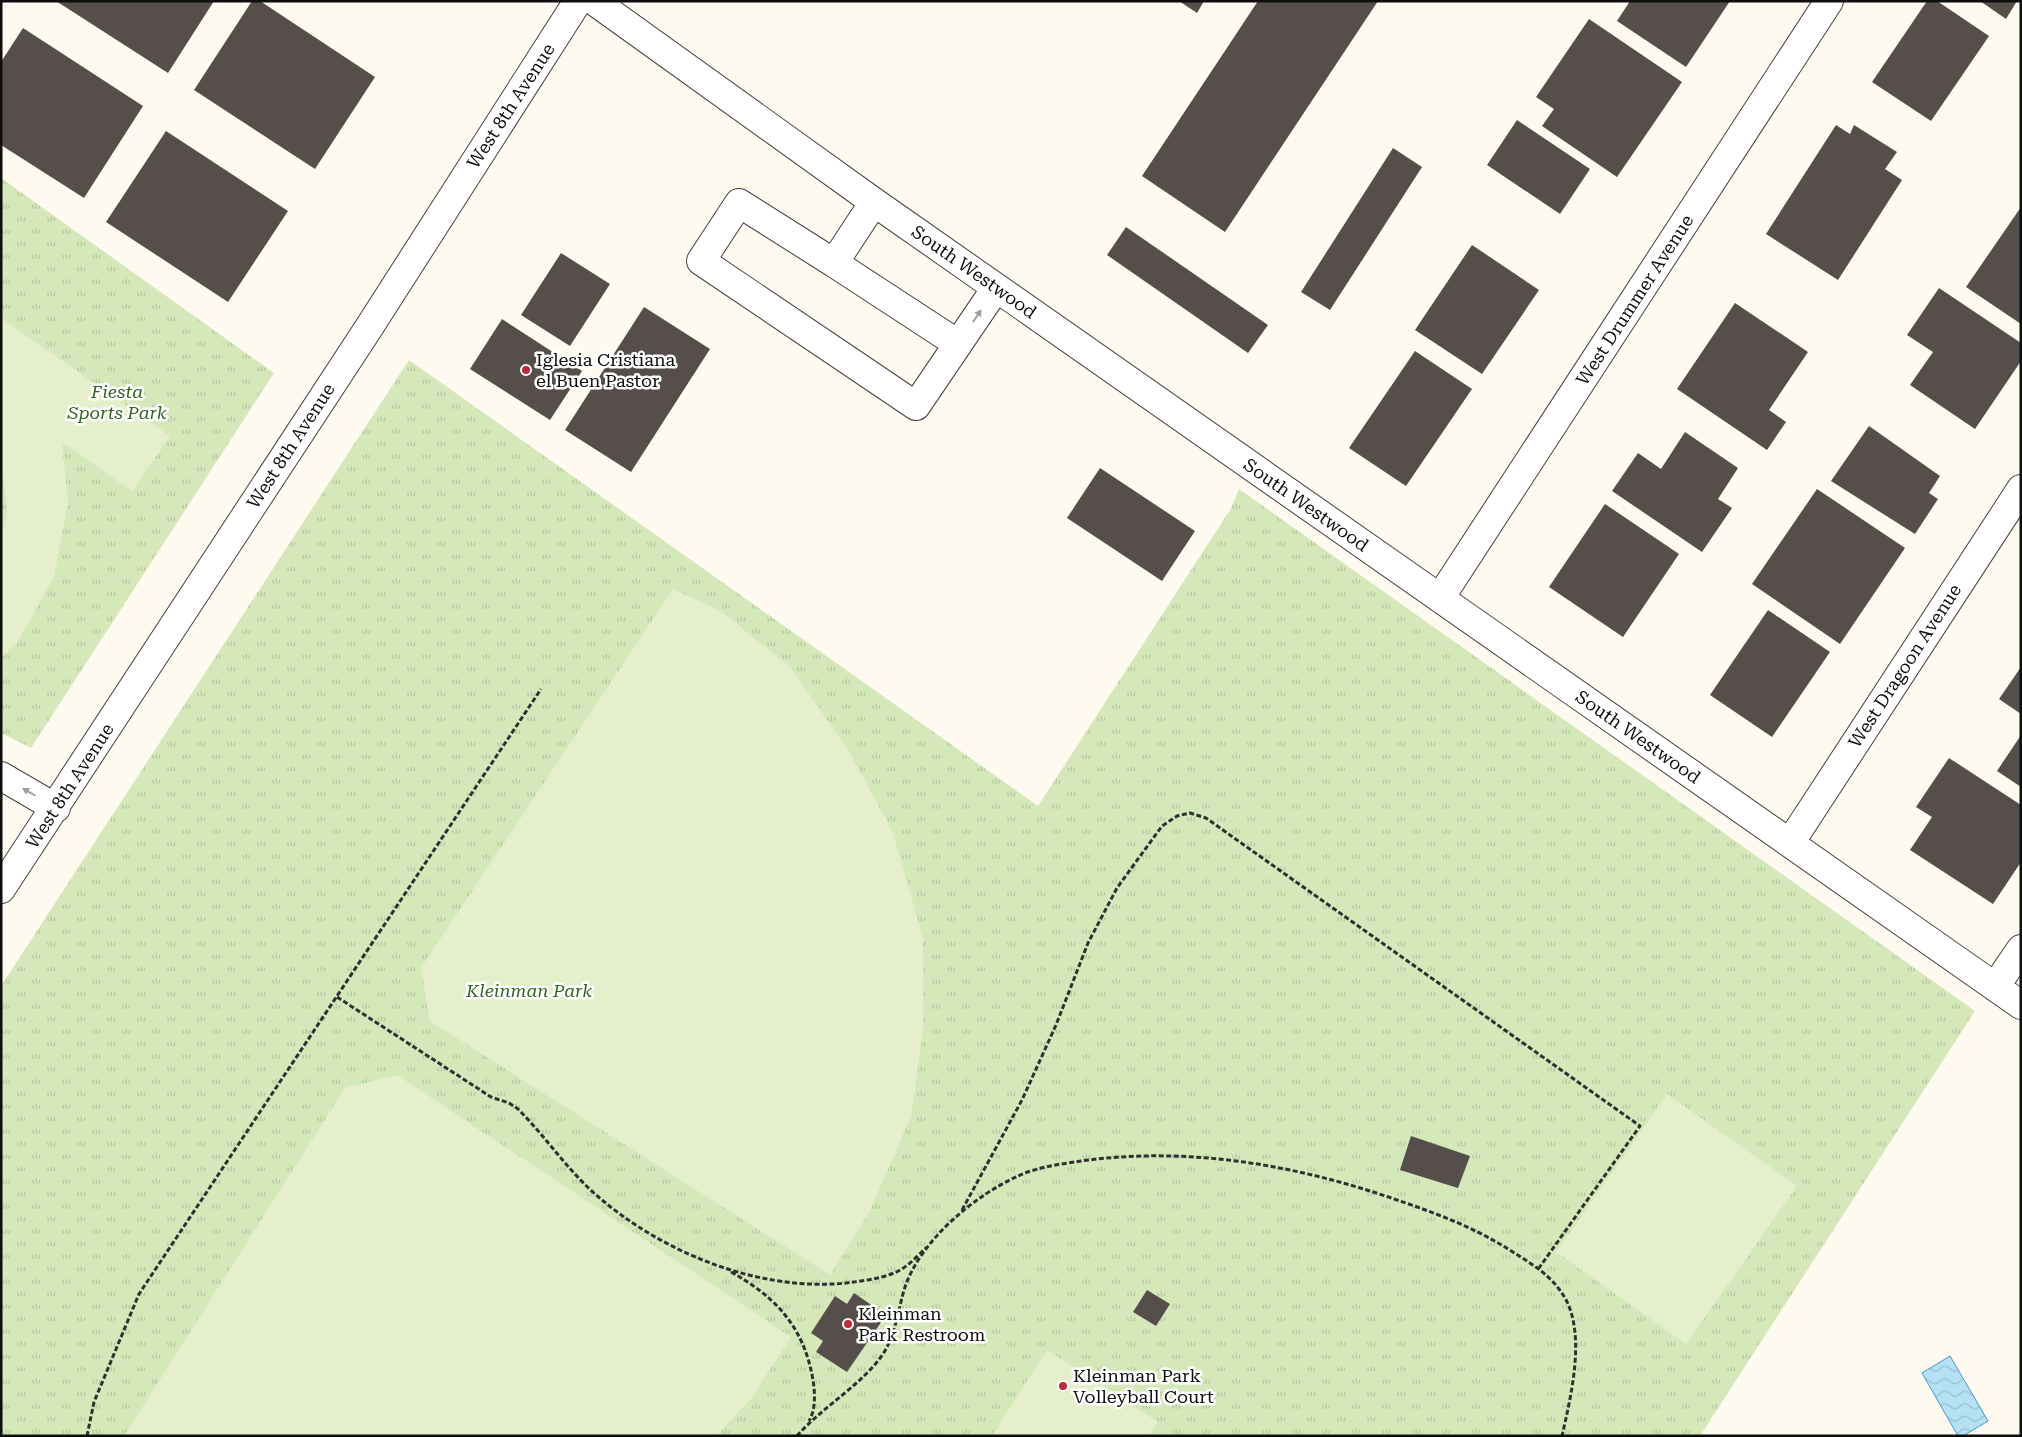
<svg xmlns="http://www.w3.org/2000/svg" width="2022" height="1437" viewBox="0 0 2022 1437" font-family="'Roboto Serif',serif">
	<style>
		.park { fill: url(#park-tufts) }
		.pitch { fill: #e5efcb }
		.water { fill: url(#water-waves); stroke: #409bc8 }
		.building { fill: #564e4b }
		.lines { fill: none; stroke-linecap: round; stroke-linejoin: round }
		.minor-casing { stroke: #414141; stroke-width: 30 }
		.path { stroke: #303030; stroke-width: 3; stroke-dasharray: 5 2.5; stroke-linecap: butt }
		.minor { stroke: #fff; stroke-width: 28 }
		.oneway { fill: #9f9f9f }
		.poi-dot { fill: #b92b3c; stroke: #fff; stroke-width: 2 }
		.labels { text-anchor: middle; stroke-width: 5; stroke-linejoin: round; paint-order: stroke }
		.street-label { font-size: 18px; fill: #0e0e0e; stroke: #fff }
		.poi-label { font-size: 18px; fill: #0e0e0e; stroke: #fff; text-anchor: start }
		.park-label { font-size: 18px; font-style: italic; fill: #336320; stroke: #fff }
	</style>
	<defs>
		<pattern id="park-tufts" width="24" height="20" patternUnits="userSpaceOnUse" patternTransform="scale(1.25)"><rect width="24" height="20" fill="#d5e8ba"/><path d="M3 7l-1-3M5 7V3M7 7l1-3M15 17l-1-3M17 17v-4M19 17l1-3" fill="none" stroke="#b6c69f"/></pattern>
		<pattern id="water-waves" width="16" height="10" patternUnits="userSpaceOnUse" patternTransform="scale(1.25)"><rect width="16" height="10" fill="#b6e1f4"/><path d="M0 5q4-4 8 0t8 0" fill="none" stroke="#9bc0d0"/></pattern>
	</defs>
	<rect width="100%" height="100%" fill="#fefaef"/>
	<path class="park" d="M1,178L274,373L31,748L1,733Z
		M409,360L1038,806L1230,510L1239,489L1975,1011L1700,1436H1V986Z"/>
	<path class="pitch" d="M1,318L170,436L132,491L62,442L68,503L54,577L17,643L1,658V536L7,511L1,461Z
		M673,589L721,611L790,667L847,748L892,830L923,938V1031L911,1116L870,1211L830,1275L430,1021L421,968Z
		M397,1075L791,1337L750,1400L716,1436H124L345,1088Z
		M1667,1094L1797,1186L1686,1344L1556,1252Z
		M1047,1350L1158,1422L1149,1436H992Z"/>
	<path class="water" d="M1950,1356L1988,1421L1963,1436H1958L1922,1373Z"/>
	<path class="building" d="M56,1H214L168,73Z
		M252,1H260L375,77L315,169L194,90Z
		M1179,1H1204L1197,13Z
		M1258,1H1378L1225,232L1142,176Z
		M1630,1H1730L1686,67L1617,21Z
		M1927,1H1937L1989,36L1931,121L1872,82Z
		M1980,1H2017L2006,19Z
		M1589,19L1682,82L1617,177L1542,126L1554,109L1536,97Z
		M23,28L143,106L84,198L1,145V62Z
		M1517,120L1590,169L1560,214L1487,165Z
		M1836,125L1850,134L1854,125L1897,152L1885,169L1902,180L1838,280L1766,234Z
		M166,131L288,211L228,302L106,222Z
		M1393,148L1422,167L1330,310L1301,292Z
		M2021,207V324L1966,287Z
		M1126,227L1268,325L1248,353L1107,255Z
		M1472,245L1539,290L1482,374L1415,330Z
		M561,253L610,284L570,346L521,315Z
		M1939,288L2021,343V361L1975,429L1910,385L1933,352L1907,335Z
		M1735,303L1808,352L1769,410L1786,422L1767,450L1677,389Z
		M644,307L710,349L631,472L565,430Z
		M502,319L582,371L550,420L470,369Z
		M1415,351L1472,389L1406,486L1349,448Z
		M1869,426L1940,476L1929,493L1938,499L1915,534L1831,481Z
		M1685,432L1738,468L1718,499L1732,508L1702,552L1612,491L1638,453L1661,469Z
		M1100,468L1195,531L1162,581L1067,518Z
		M1817,489L1905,548L1840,644L1752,584Z
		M1605,504L1679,554L1623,637L1549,587Z
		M1768,610L1830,652L1772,737L1710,695Z
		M2021,667V714L1999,699Z
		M2021,735V787L1997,771Z
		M1949,758L2021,805V862L1993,904L1910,850L1932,817L1916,807Z
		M1411,1136L1470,1156L1458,1188L1400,1170Z
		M1147,1290L1170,1304L1156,1326L1133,1312Z
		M854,1293L886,1315L847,1372L816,1352L823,1341L811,1333L835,1296L847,1304Z"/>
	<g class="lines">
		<defs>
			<path id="minor" d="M594,1L874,202L2021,1005
				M874,202L834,263L739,203L701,261L916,406L996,288
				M834,263L958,344
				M1440,598L1829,1
				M1,776L56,808
				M1790,843L2021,489
				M1,889L368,329L578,1
				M1995,987L2021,949"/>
		</defs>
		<use href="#minor" class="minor-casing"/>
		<path class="path" d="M337,997L491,1097L509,1103L518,1109C545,1136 566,1168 594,1193C660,1252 758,1292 846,1283C862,1281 879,1279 894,1273C907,1268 917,1256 927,1247
			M962,1210L1022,1100L1056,1025L1088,943L1117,888L1162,826L1177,816L1190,813L1206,818L1640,1126L1539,1268
			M731,1272C776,1297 804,1327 813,1380C815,1393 816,1409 809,1421
			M87,1436L94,1402L139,1294L541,689
			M797,1436C822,1407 862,1385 883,1354C896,1334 898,1309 905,1287C921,1240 974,1196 1018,1176C1037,1167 1061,1164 1081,1161C1189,1146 1298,1165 1400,1201C1438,1214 1475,1228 1508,1249C1530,1263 1551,1274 1565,1298C1586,1335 1571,1396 1562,1436"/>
		<use href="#minor" class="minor"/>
	</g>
	<defs><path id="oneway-solid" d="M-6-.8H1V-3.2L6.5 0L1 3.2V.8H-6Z" transform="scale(1.25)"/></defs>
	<g class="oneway">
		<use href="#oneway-solid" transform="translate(977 316) rotate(-56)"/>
		<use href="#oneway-solid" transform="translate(29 792) rotate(-150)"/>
	</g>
	<g class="poi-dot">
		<circle cx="526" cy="370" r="5"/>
		<circle cx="848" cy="1324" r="5"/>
		<circle cx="1063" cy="1386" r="5"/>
	</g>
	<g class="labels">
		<g class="street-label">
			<text transform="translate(511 106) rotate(-57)" y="6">West 8th Avenue</text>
			<text transform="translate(974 272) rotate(35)" y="6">South Westwood</text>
			<text transform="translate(1635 300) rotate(-57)" y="6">West Drummer Avenue</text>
			<text transform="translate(291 446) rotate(-57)" y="6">West 8th Avenue</text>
			<text transform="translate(1306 505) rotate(35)" y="6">South Westwood</text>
			<text transform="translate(1905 666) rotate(-57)" y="6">West Dragoon Avenue</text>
			<text transform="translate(1638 737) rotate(35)" y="6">South Westwood</text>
			<text transform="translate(70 786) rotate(-57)" y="6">West 8th Avenue</text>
		</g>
		<g class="poi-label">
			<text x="536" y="366">Iglesia Cristiana<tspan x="536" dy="21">el Buen Pastor</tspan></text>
			<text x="858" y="1320">Kleinman<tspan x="858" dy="21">Park Restroom</tspan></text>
			<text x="1073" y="1382">Kleinman Park<tspan x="1073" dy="21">Volleyball Court</tspan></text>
		</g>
		<g class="park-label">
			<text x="117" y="398">Fiesta<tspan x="117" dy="21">Sports Park</tspan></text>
			<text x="529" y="997">Kleinman Park</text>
		</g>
	</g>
	<rect width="2022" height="1437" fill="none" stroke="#0e0e0e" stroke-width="5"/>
</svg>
